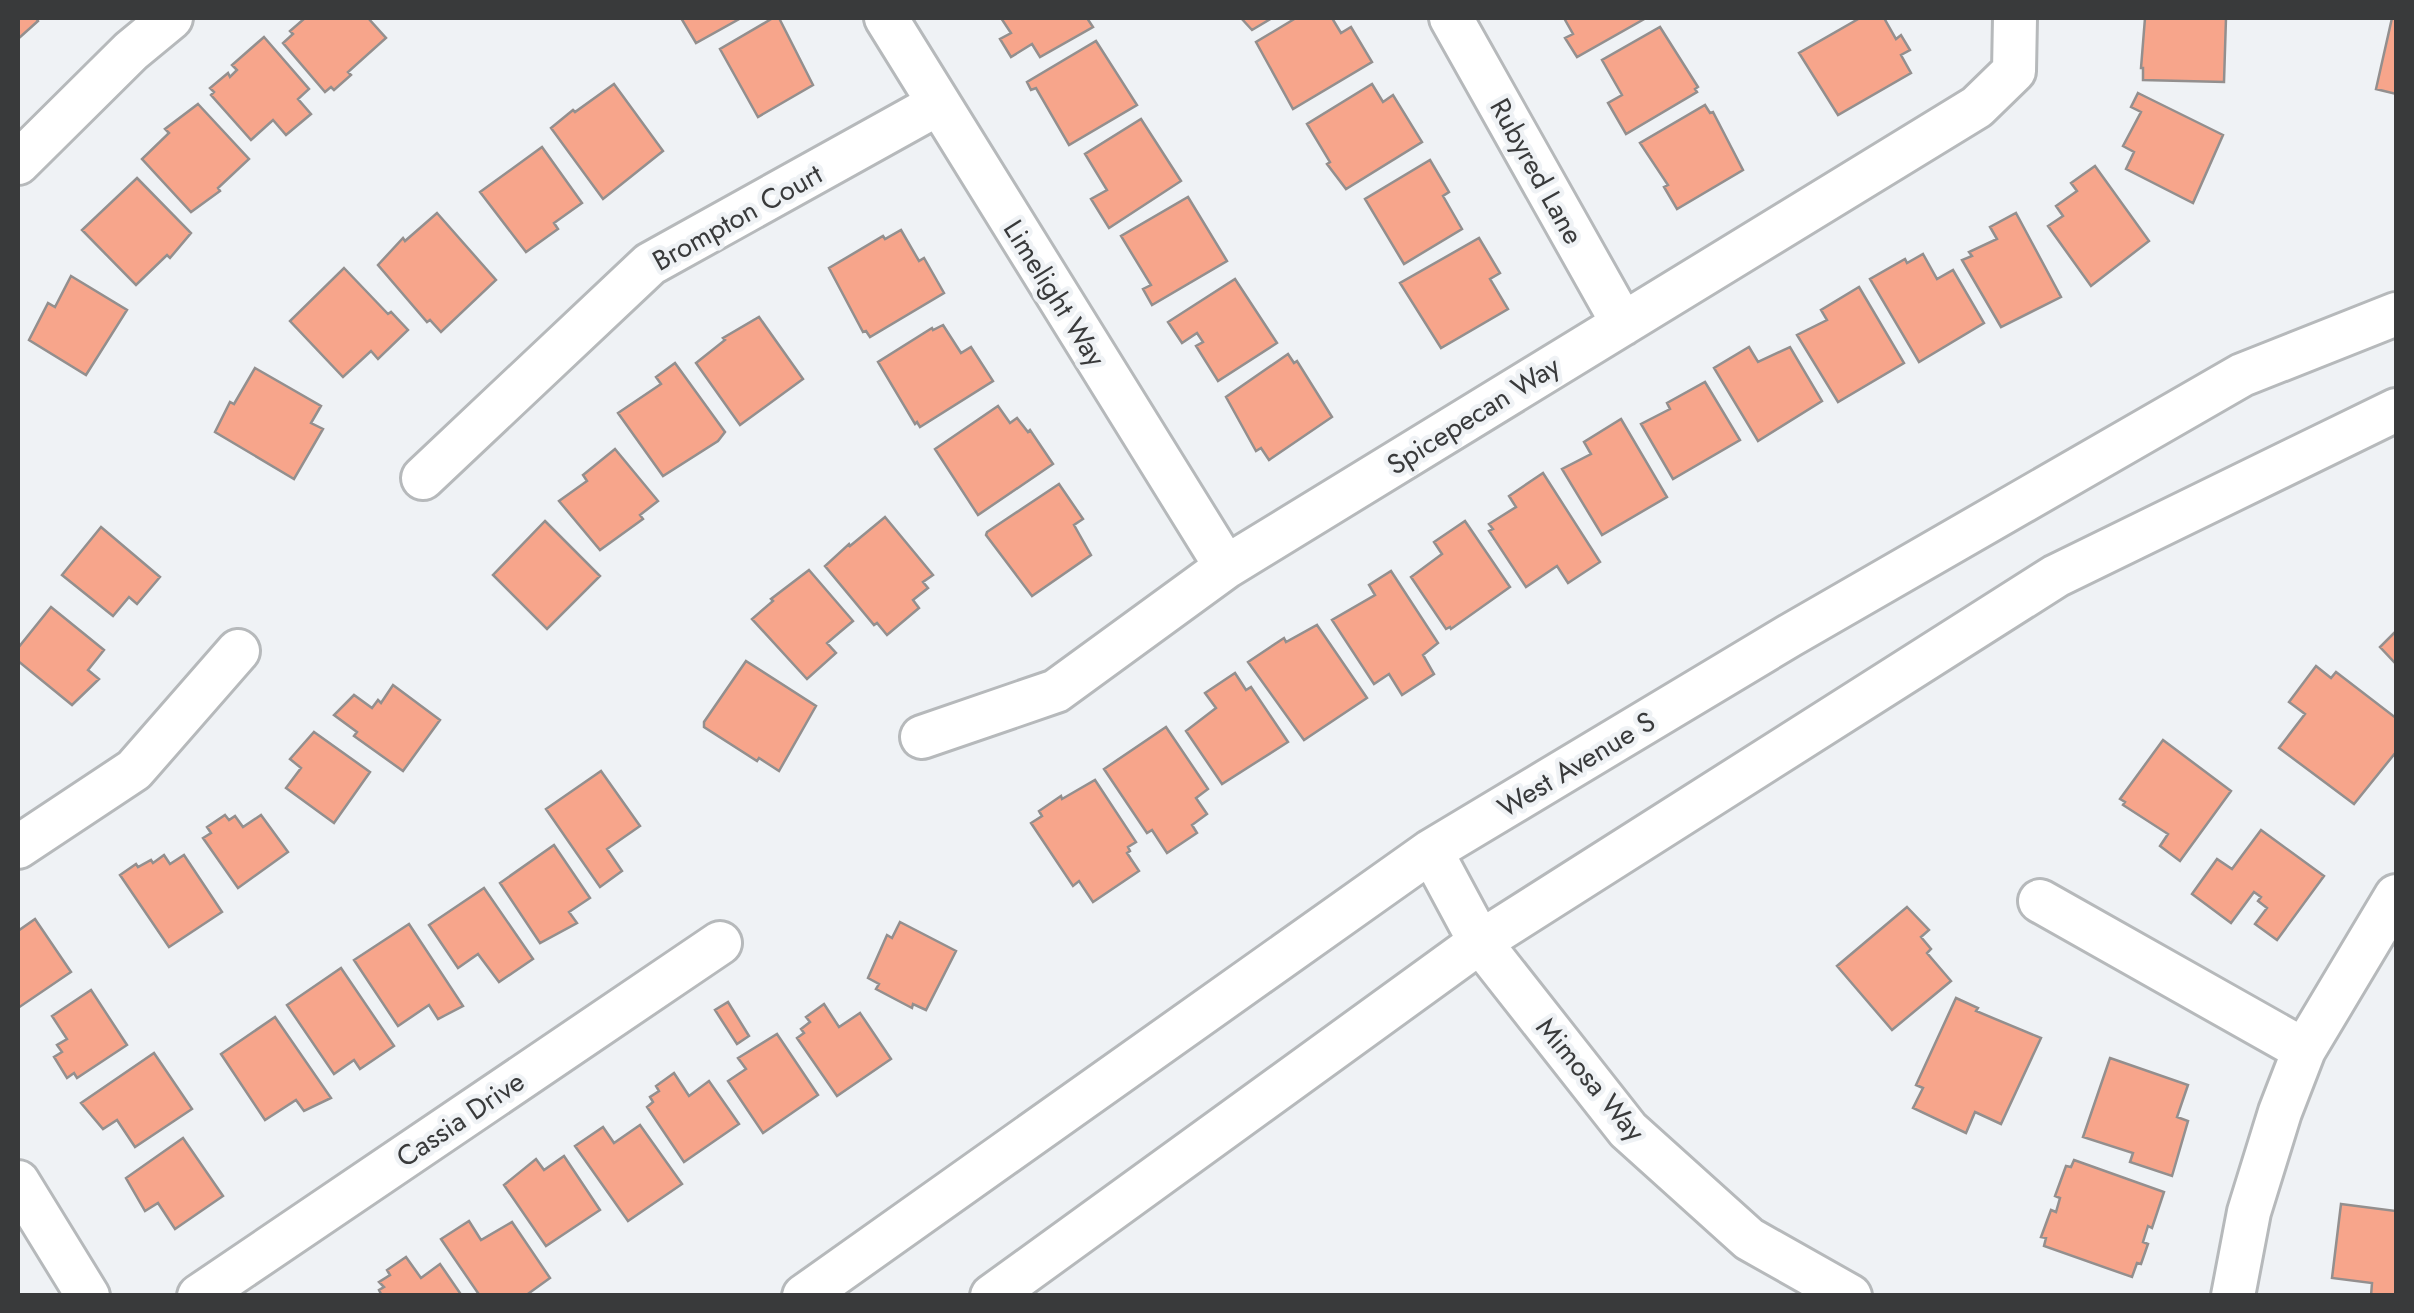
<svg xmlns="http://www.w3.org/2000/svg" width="2414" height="1313" viewBox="0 0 2414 1313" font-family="Jost,sans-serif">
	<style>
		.building { fill: #f7a58b; stroke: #938f8e; stroke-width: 2.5 }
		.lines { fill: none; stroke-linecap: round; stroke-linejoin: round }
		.minor-casing { stroke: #b6b9bb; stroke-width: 48 }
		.minor { stroke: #fff; stroke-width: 42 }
		.labels { text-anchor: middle; stroke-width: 9; stroke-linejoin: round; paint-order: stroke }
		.street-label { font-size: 28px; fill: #393a3b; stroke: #eff2f5 }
	</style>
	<rect width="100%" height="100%" fill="#eff2f5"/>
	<path class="building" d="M18,18H36L38,21L18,39Z
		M305,18H368L386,38L348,72L351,75L334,90L331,87L325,92L283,43L293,34L290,31Z
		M681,18H741L696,43Z
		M773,18H779L813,85L758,117L720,49Z
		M1001,18H1087L1093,27L1040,57L1032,44L1011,57L1000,39L1011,33Z
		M1241,18H1272L1252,30Z
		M1296,18H1332L1341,33L1351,27L1372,62L1293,109L1256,42Z
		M1564,18H1646L1577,57L1565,38L1573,34Z
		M1860,18H1884L1896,39L1901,35L1910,50L1901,55L1911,73L1838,115L1799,53Z
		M2145,18H2226L2224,82L2143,80V68H2141Z
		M2392,18H2396V94L2376,89Z
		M1660,27L1698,87L1695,89L1697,92L1626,134L1608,103L1622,95L1602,60Z
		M264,37L309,89L298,99L311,114L286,135L273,120L251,140L211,95L214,92L210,88L228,73L230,77L237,70L232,65Z
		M1096,41L1137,105L1069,145L1036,88L1031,90L1027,82Z
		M614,84L663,151L603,199L551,128L573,110L575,112Z
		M1372,84L1383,102L1393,95L1422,142L1346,189L1327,164L1330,162L1307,124Z
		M2138,93L2223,135L2193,203L2126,169L2134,152L2123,146L2141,112L2131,107Z
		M198,104L249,159L218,188L220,191L191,212L142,159L169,133L165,129Z
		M1705,105L1710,113L1713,112L1743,170L1677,209L1664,187L1668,185L1640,143Z
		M1141,119L1181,181L1109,228L1091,199L1107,190L1085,154Z
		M542,147L582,203L554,223L558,229L526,252L480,192Z
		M1430,160L1449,192L1443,196L1462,229L1404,264L1365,199Z
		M2095,166L2149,241L2091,286L2048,226L2063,216L2056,206L2077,191L2071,183Z
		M137,178L191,233L170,258L167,255L136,285L82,230Z
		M1188,197L1227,261L1152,305L1143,289L1151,285L1121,236Z
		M437,213L496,280L441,332L430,320L427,322L378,265L403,238L405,241Z
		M2016,213L2061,297L2001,327L1962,260L1972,256L1969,252L1997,239L1990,227Z
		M901,230L919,261L924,258L944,293L870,337L866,331L863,332L829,268L883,236L885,239Z
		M1479,238L1500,273L1490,279L1508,309L1441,348L1400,283Z
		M1923,254L1937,279L1953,270L1984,323L1919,362L1870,279L1905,259L1907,263Z
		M344,268L388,314L391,312L408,330L378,359L371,351L343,377L290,321Z
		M71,276L127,310L86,375L29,340L48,303L55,307Z
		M1235,279L1277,343L1218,381L1196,346L1203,342L1197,333L1182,343L1168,322Z
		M1859,287L1904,363L1838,402L1797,335L1827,320L1821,310Z
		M759,317L803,379L740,425L696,363L725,340L723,338Z
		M943,325L961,353L971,347L993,381L920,427L917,422L915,424L878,362L932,328L933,330Z
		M1749,347L1758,362L1790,347L1822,401L1758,441L1714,368Z
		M1288,354L1294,363L1297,361L1332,417L1269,460L1261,448L1256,451L1226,397Z
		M675,363L725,432L718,441L663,476L618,413L661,384L656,377Z
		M255,368L321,406L311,423L323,429L294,479L215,432L230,402L234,404Z
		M1705,382L1740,440L1673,479L1641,424L1670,409L1667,403Z
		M998,406L1010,423L1017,418L1028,432L1030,430L1053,464L978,515L935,449Z
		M1621,419L1667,497L1602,535L1562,469L1591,454L1584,442Z
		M615,449L658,501L640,515L643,519L600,550L559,501L587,481L583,475Z
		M1543,473L1600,562L1568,583L1557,566L1526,587L1489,531L1493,529L1489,524L1516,507L1509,496Z
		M1059,484L1083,519L1074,525L1091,555L1032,596L986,535L987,532Z
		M885,517L933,575L923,582L928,588L913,600L919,608L887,635L877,623L874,625L825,566L849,544L850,546Z
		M545,521L600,576L547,629L493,575Z
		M1465,521L1510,587L1451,629L1450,627L1446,629L1411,577L1442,554L1434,542Z
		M101,527L160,577L137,604L129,597L113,616L62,575Z
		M809,570L853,621L827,643L836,653L807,679L752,619L773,601L771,599Z
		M1391,571L1438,643L1423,655L1434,674L1402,695L1389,674L1374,684L1332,620L1375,595L1369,585Z
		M51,607L104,650L88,670L99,679L72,705L18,661V648Z
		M1317,625L1367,698L1304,740L1248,662L1284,638L1286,642Z
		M2396,631V664L2380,647Z
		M746,661L816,706L779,771L759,758L757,761L704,727V722Z
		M2316,666L2331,678L2336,672L2396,718V752L2354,804L2279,748L2305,714L2289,702Z
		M1235,673L1246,690L1251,687L1288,742L1222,784L1186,731L1216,708L1205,693Z
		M393,685L440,720L403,771L354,736L357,732L334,715L354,695L372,708L378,700L381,703Z
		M1166,727L1208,789L1196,798L1207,814L1192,825L1197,833L1167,853L1152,830L1147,833L1104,769Z
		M314,732L370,772L334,823L286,788L301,768L290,759Z
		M2163,740L2231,791L2180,861L2160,846L2168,834L2123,805L2125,802L2120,799Z
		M601,771L640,826L607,849L622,871L600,887L546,809Z
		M1095,780L1136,842L1128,847L1130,851L1127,853L1139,871L1093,902L1079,881L1073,886L1031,823L1042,816L1039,811L1061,796L1062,799Z
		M225,815L229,820L235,816L243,827L261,815L288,852L238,888L203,838L211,833L207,827Z
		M2261,830L2324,876L2277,940L2255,924L2267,908L2258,901L2261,897L2254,892L2231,923L2192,894L2217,859L2232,869Z
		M554,845L590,898L569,912L577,923L540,943L500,883Z
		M164,855L170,864L184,855L222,912L169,947L120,875L136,864L138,867L151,860L153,863Z
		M484,888L533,959L499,982L478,954L458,968L429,925Z
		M1907,907L1929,930L1921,937L1931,949L1927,953L1951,981L1892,1030L1837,966Z
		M35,919L71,972L18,1008V931Z
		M900,922L956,951L926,1010L913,1004L912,1008L876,989L879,984L868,978L887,935L892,938Z
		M409,924L463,1006L438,1019L429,1005L398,1026L354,960Z
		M341,968L394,1046L360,1069L354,1060L334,1074L287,1005Z
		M91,990L127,1045L77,1078L74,1073L67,1078L54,1057L62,1052L57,1045L67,1039L52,1016Z
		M1956,998L1978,1008L1976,1011L2041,1038L2001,1124L1975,1112L1966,1133L1913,1108L1923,1088L1916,1085Z
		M728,1002L749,1036L737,1044L715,1010Z
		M824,1004L839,1027L860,1013L891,1059L837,1096L797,1038L804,1033L801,1029L810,1022L806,1017Z
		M275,1017L331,1098L304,1111L296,1100L265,1120L221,1054Z
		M777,1034L818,1095L763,1133L728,1081L746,1069L738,1058Z
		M154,1053L192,1109L135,1147L117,1120L103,1129L81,1103Z
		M2110,1058L2188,1085L2177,1117L2188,1121L2172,1176L2130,1162L2133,1153L2083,1137Z
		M674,1073L689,1096L709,1081L739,1124L684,1162L647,1107L653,1102L650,1097L659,1091L656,1086Z
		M640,1125L682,1184L628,1221L575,1146L603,1127L614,1143Z
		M183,1138L223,1196L175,1229L158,1203L145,1211L126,1178Z
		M564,1156L600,1210L546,1246L504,1185L536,1159L544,1170Z
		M2074,1160L2164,1192L2152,1228L2148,1226L2143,1242L2148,1244L2141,1264L2137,1263L2132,1277L2044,1246L2046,1238L2041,1237L2051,1210L2056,1212L2060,1198L2055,1196L2066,1166L2071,1167Z
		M2341,1204L2396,1211V1296H2371L2372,1283L2332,1278Z
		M469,1221L481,1240L512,1222L550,1278L525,1296H480L441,1239Z
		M406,1257L421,1278L440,1264L462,1296H382L379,1290L384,1287L379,1282L390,1275L387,1270Z"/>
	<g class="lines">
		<defs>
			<path id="minor" d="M886,18L1226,567
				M1451,18L1623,324
				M18,163L131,51L171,18
				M423,478L650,264L938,104
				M922,737L1056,691L1226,567L1977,107L2014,71L2015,18
				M18,847L134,770L238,651
				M1431,851L1480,942L1628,1130L1749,1239L1850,1296
				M2040,901L2304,1050
				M18,1182L88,1296
				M199,1296L720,943
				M804,1296L1431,851L1789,636L2242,375L2396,314
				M992,1296L1480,942L2056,576L2396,410
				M2233,1296L2249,1212L2280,1112L2304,1050L2396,896"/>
		</defs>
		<use href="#minor" class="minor-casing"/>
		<use href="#minor" class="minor"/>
	</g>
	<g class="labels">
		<g class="street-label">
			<text transform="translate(1537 171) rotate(61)" y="10">Rubyred Lane</text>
			<text transform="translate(737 217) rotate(-29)" y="10">Brompton Court</text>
			<text transform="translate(1055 293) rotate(58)" y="10">Limelight Way</text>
			<text transform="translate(1473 415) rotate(-32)" y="10">Spicepecan Way</text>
			<text transform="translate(1576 764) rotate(-31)" y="10">West Avenue S</text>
			<text transform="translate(1591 1079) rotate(50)" y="10">Mimosa Way</text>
			<text transform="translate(460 1119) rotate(-34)" y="10">Cassia Drive</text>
		</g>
	</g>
	<rect width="2414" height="1313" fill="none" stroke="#393a3b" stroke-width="40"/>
</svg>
